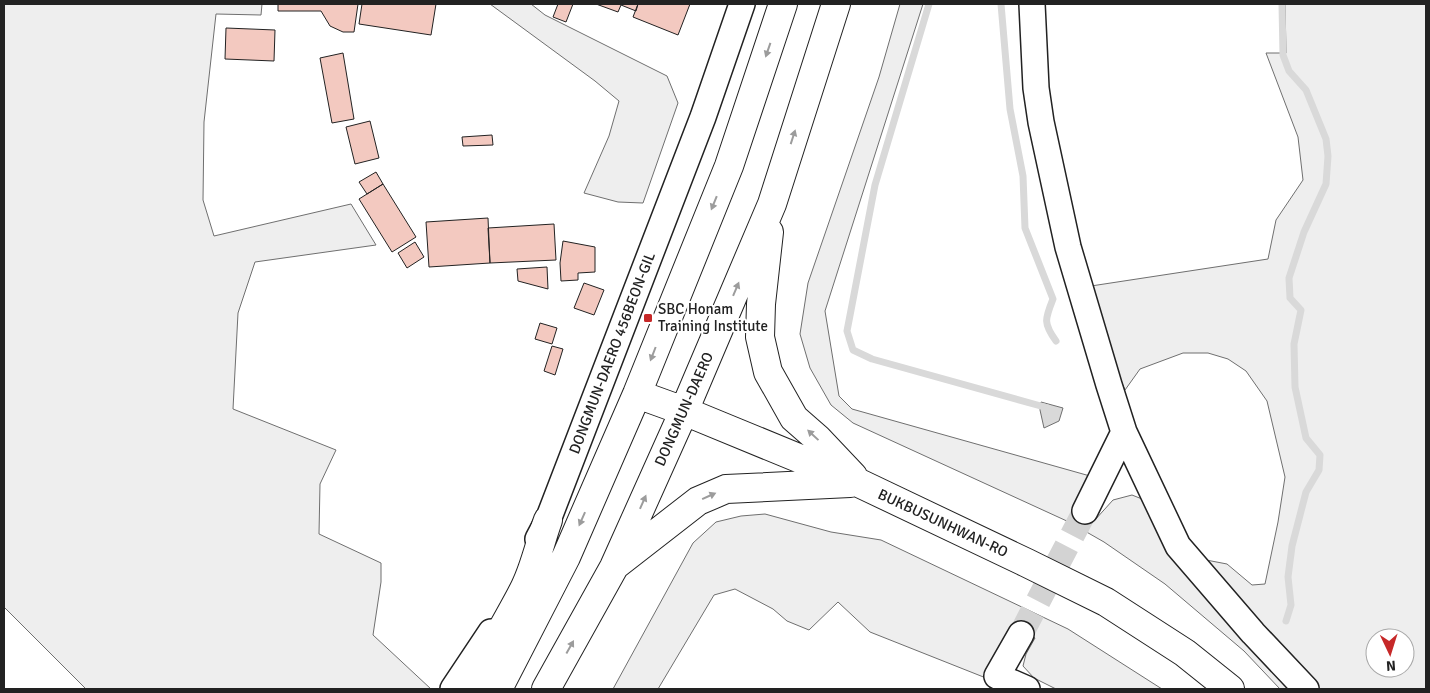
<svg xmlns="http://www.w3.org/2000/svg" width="1430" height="693" viewBox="0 0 1430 693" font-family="Signika,sans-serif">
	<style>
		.green { fill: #eee; stroke: #6f6f6f; fill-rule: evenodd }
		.water { fill: #d9d9d9; stroke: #6f6f6f }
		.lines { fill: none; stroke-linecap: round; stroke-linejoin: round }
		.stream { stroke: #d9d9d9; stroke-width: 7 }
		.building { fill: #f3c9c0; stroke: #222 }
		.minor-tunnel { stroke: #d3d3d3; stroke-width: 25; stroke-dasharray: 25 12; stroke-linecap: butt }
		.minor-casing { stroke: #222; stroke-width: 28 }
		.major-casing { stroke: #222; stroke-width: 30 }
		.minor { stroke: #fff; stroke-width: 25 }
		.major { stroke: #fff; stroke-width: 28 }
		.oneway { fill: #9c9c9c }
		.poi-dot { fill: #c62828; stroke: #fff; stroke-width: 2 }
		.labels { text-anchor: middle; stroke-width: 4; stroke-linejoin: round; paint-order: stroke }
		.poi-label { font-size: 15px; fill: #222; stroke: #fff; text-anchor: start }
		.street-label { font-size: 15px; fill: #222; stroke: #fff }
	</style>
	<rect width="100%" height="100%" fill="#fff"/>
	<path class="green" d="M4,4H262L261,15L216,14L204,122L203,200L214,236L351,204L376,245L255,262L238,313L233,409L336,450L320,484L319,534L381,563V582L373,635L431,689H86L4,607Z
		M490,4H531L545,15L667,76L678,103L643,203L618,202L584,193L609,136L619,101L595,81Z
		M900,4H923L825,311L839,396L852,409L1090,476L1076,508L1094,521L1113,500L1132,495L1147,501L1296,689H1280L1244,651L1165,584L1104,542L1069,522L853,423L831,405L810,368L800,334L808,283L879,77Z
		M1285,4H1426V689H1316L1201,559L1227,564L1252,585L1265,584L1278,522L1285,477L1267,401L1246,371L1228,359L1208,353H1183L1140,369L1125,390L1110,356L1091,286L1268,259L1276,220L1303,180L1298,137L1266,53H1286ZM1375,638H1405V668H1375Z
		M765,514L831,532L881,540L1068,629L1162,689H1056L1034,678L1023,666L1026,654L1035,638L1010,627L986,678L870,632L838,602L809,630L787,621L773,609L735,589L714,595L658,689H613L693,543L716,522L741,516Z"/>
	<path class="water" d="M1041,402L1063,408L1059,421L1044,428L1040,410Z"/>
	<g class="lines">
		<path class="stream" d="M929,4L875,185L847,331L853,350L872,359L1048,408
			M1001,4L1010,109L1023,176L1025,228L1053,299C1045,319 1043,323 1056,341
			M1282,4L1283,55L1289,71L1306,90L1326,139L1328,156L1326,184L1304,232L1289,278L1290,298L1301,310L1294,344L1295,387L1306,438L1320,455L1319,470L1306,492L1292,546L1288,577L1291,605L1286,621"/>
	</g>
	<path class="building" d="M278,4H358L354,32H343L330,26L321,11H278Z
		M362,4H436L431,35L359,24Z
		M558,4H573L566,22L553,17Z
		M596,4H638L636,11L621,5L618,12Z
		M638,4H690L678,35L633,17Z
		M226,28L275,30L274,61L225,59Z
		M343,53L354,119L332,123L320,58Z
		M370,121L379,158L355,164L346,127Z
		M492,135L493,145L463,146L462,137Z
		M376,172L383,184L367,194L359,182Z
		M383,184L416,237L392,252L359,199Z
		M488,218L490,263L429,267L426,222Z
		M554,224L556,260L490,263L488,228Z
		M563,241L595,247V272L578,273V280L561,281L560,263Z
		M415,242L424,257L407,268L398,253Z
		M547,267L548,289L518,281L517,269Z
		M584,283L604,290L594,315L574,308Z
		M540,323L557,328L552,344L535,339Z
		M552,346L563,349L555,375L544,371Z"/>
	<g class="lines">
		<path class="minor-tunnel" d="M1021,634L1085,511"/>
		<defs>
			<path id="minor" d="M1032,4L1036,88L1041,122L1068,247L1109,385L1124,432L1178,546L1253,633L1306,689
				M1085,511L1124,432
				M538,539L548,520L703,117L742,4
				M1021,634L997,676L1027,689
				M453,689L491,632"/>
			<path id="major" d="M769,232L761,304L760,337L768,372L794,418L818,439L853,476
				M637,394L684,411L859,483L1027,563L1106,602L1185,653L1230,689
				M617,564L698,501L726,489L850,483
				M478,689C485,652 509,620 525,587C535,567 540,542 548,520
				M498,689L566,557L637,394L729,166L783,4
				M546,689L614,567L684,411L772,204L836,4"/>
		</defs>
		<use href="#minor" class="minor-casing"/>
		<use href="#major" class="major-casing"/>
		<use href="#minor" class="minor"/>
		<use href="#major" class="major"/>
	</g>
	<defs><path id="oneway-solid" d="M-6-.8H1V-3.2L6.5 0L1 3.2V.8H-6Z" transform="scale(1.25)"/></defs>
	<g class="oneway">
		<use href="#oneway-solid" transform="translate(768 50) rotate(109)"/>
		<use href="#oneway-solid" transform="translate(793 137) rotate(-72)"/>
		<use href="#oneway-solid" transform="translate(714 203) rotate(112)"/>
		<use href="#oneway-solid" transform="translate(736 289) rotate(-67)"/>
		<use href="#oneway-solid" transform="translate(653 354) rotate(111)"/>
		<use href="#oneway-solid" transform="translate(813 435) rotate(-137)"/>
		<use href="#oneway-solid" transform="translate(709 496) rotate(-24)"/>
		<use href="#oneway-solid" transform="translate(643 502) rotate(-66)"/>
		<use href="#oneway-solid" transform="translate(582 519) rotate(114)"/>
		<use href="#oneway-solid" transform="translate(570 647) rotate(-61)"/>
	</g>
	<rect class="poi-dot" x="643" y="313" width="10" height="10" rx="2.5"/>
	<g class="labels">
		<g class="poi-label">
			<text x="658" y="314">SBC Honam<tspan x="658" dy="17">Training Institute</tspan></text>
		</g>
		<g class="street-label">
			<text transform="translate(612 353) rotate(-69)" y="5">DONGMUN-DAERO 456BEON-GIL</text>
			<text transform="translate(684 409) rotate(-66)" y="5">DONGMUN-DAERO</text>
			<text transform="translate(943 523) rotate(25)" y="5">BUKBUSUNHWAN-RO</text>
		</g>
	</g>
	<rect width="1430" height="693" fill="none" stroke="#222222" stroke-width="10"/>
	<g transform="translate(1390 653) rotate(176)"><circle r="24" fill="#ffffff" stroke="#a7a7a7"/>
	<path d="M0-4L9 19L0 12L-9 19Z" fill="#c62828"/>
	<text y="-8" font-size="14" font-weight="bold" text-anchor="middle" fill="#222222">N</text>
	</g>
</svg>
